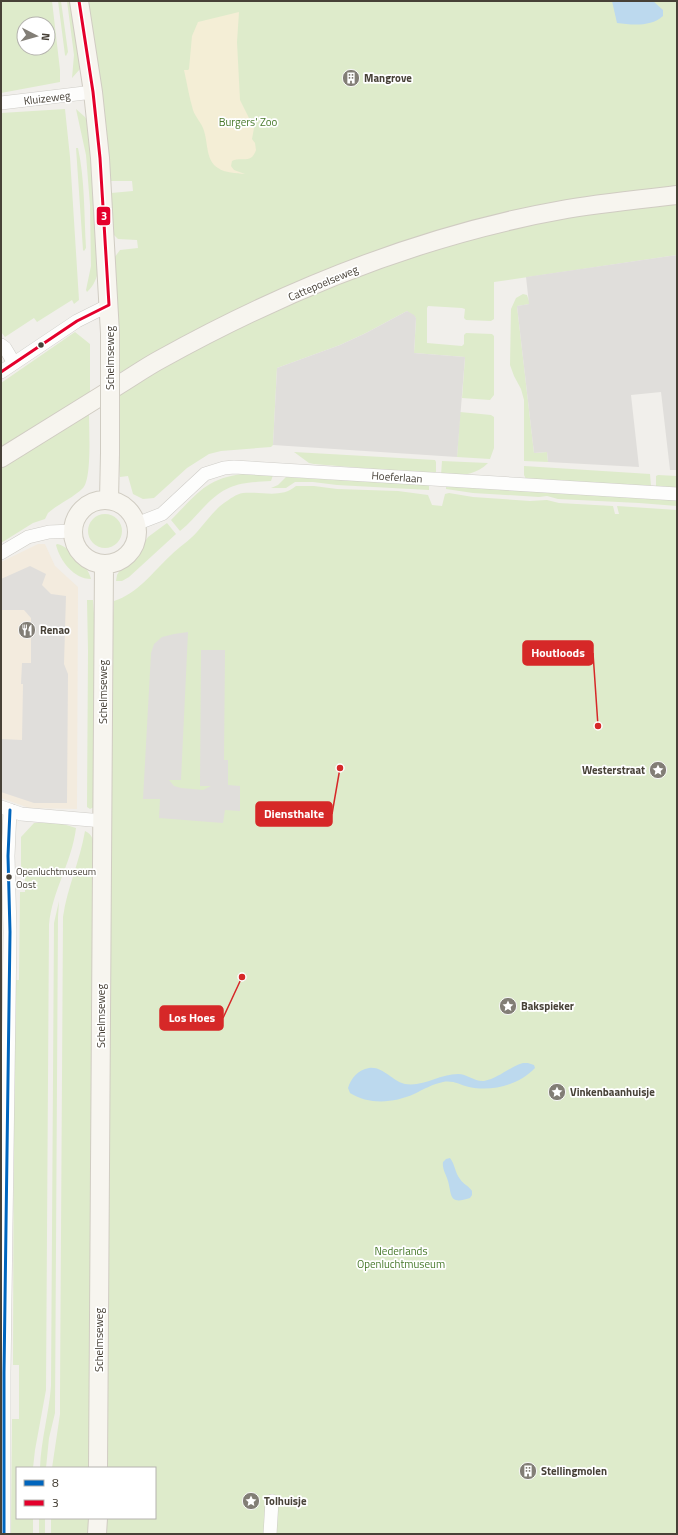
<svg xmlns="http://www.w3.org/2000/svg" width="678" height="1535" viewBox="0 0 678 1535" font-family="'Titillium Web',sans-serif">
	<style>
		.commercial { fill: #f3ebde }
		.green { fill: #deebcb; fill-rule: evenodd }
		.sand { fill: #f4eed6 }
		.parking { fill: #e0dedb }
		.water { fill: #bcd9ee }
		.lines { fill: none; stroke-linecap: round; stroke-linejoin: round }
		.street-casing { stroke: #cfcdc8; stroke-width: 14 }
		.secondary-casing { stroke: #d0ccc2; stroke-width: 20 }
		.street { stroke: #fdfdfc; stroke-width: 13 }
		.secondary { stroke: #f7f5ef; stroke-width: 18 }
		.secondary-bridge-casing { stroke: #d0ccc2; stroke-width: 20; stroke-linecap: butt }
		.secondary-bridge { stroke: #f7f5ef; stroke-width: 18 }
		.bus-1-casing { stroke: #fff; stroke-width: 6 }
		.bus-2-casing { stroke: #fff; stroke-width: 6 }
		.bus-1 { stroke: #0065bd; stroke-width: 3 }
		.bus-2 { stroke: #e4002b; stroke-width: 3 }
		.bus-dot { fill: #474137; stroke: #fff; stroke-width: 1.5 }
		.labels { text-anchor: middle; stroke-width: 3.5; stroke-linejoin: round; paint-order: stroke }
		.bus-label { font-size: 10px; fill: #474137; stroke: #fff; text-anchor: start }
		.poi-label { font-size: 11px; font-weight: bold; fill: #474137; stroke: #fff; text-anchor: start }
		.street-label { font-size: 11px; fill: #474137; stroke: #fff }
		.park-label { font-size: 11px; fill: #46782a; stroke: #fff }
		.leader { fill: none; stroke: #d62828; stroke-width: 1.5 }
		.callout-dot { fill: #d62828; stroke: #fff; stroke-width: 1.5 }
		.callout { fill: #d62828; stroke: #d62828; stroke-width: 1.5 }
		.callout-label { font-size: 12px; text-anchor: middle; font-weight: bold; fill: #fff }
		.line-badge { stroke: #fff; stroke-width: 1.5 }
		.badge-label { font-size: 11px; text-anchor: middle; font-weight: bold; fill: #fff }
	</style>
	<rect width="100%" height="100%" fill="#f1efeb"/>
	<path class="commercial" d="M38,544H45L55,566L78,587L77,809L29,808L1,798V562Z"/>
	<path class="green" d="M1,1H52L60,70V82L1,93ZM24,24H48V48H24Z
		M58,1H61L68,52L66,56L65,55Z
		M67,1H71L81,65L80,69L72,78L74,55Z
		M88,1H677V187L505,215L158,351L119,373L114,258L120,250L138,248L137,240L118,239L113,234L111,193L133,191L132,181H110L102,93Z
		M65,109L70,157L79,300L74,304L72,300L37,322L34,318L5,337L1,332V113Z
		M76,109L85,117L88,122L92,165L99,269C97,277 94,286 87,292L86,290L91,266L90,205L86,155Z
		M76,148H78C85,180 84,215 86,248L84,251L83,250Z
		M677,202V255L494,282V319L491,321L466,320L464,318L465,309L462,308L428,306L427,308V343L462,346L464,344V335L466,333L492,334L494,336V395L490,400L462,398L465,357L414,353L416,318L407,311L366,333L340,345L277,368L273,445L271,447L221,451L209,454L187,468L154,498L143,499L133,494L128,476L120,477L118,448V395L164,366L250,322L362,273L455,243L568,216Z
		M523,294L527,295L530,304L517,306L534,453L547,452L548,462L524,461V400L521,389L514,376L510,365L511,309L516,298Z
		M75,332L90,344V392L1,447V383Z
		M460,412L491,415L494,417V448L490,459L457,457Z
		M89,413C89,428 92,479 83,488C73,498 58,504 48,513L45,519L33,523L1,543V468Z
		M294,452L435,460L436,462V472L434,474L314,464L309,463Z
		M442,461L488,463C474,477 458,475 441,475Z
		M524,466L650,474L651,486L649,487L526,479L524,475Z
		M243,474L273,475L271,481C240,483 227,483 204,507C196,515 189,524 180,531L171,520C196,495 206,478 243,474Z
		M658,475L677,476V489L658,488L656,486V476Z
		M286,477L429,485V490L337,485L313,482H295L286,488H271L278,485Z
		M296,486H314L337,489L398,491L428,495L432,505L442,506L445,494L449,493L473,497L530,501L547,500L559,503L613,506L615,514H619L617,506L677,510V1534H105V1518H155V1468H106L110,667L114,601C137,594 153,572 170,556C179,547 189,541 197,532C206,522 213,511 224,503C230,499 236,494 243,493C261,491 281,499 296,486Z
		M446,486L677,500V506L639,503L558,499L547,496L539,497L473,493L446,489Z
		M88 531a17 17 0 1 1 34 0a17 17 0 1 1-34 0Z
		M167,523L176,534L129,577L122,581H116L117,575L120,570L134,558L148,537Z
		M57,544C69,546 89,567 91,579C74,579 60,561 56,545Z
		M87,600H93L96,641L94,807L90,809L87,807L88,651Z
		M57,822L76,828C72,862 52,891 49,925L46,1390L35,1450L33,1468H17V1518H33V1534H11L12,1419H19V1365H13L14,1040L13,980H19L20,892H25V869H21V837L34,823Z
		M85,831C93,834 94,843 96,851L90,1468H52L60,1414V1394L63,917C67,888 80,861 85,831Z
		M59,901L58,917L55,1413L49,1438L46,1468H40C41,1440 49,1413 51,1386L54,923Z
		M39,1518H45V1534H39Z
		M51,1518H90V1534H51Z"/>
	<path class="sand" d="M239,12L237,42L240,100L254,128L252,139L255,143L256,150C251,165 242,156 232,161L231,166L234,170L245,174C236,173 225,173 218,168C206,161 208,143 204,131C202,123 195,117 193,110C189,97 187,83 184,70H188L189,69L192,36L198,22Z"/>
	<path class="parking" d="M677,255V470H670L661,392L631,395L639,467L548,462L547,452L534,453L517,306L529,304L526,277Z
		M407,311L414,315L416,318L414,353L465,357L457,457L273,445L277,368L340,345L366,333Z
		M30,566L46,574L42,585L51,594L66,596L64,664L68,674L67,803H34L1,792V739L22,740L23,684H21L22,663H31V618L24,610H1V579Z
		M188,632L181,780H169L174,786L181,788L203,790L211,786H200L201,650H225L224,760H228V785L240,786V811L225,810L223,823L159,818L160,799H143L151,653L154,644L162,637L174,634Z"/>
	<path class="water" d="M612,1H653L663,10V16C651,27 632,25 617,23Z
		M523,1063H528L534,1065L535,1068C519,1085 492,1092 469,1087C460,1085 453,1080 443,1082C433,1084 424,1089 414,1094C394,1103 369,1105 350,1093L348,1088C351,1078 358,1070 369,1068C383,1066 392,1081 405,1084C424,1087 439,1074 458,1074C467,1074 475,1082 484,1081C499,1078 509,1067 523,1063Z
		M450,1158C455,1164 455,1173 460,1179C463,1184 469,1186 472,1191V1195L470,1198C449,1205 452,1196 448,1181C446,1174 442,1169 443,1162L446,1159Z"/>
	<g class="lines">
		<defs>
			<path id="street" d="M1,103L93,92
				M1,345L5,348L14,363
				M1,372L77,321L109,305
				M136,524L162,514L205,474L224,468L234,467L677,494
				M1,553L28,537L49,532L73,531
				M1,807L21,814L103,821
				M4,1534V1373L10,932L8,856L10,810
				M270,1534L272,1501"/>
			<path id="secondary" d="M79,1L93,92L100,158L110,333
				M1,458C40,434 78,410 117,386C132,377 146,367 161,359C287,289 425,234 567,209C604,203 641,199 677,195
				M109,500L110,453
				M73 532a32 32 0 1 1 64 0a32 32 0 1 1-64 0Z
				M98,1468L104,564
				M97,1534L98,1518"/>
		</defs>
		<use href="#street" class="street-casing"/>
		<use href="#secondary" class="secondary-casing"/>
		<use href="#street" class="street"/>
		<use href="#secondary" class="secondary"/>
		<defs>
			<path id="secondary-bridge" d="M110,453V333"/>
		</defs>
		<use href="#secondary-bridge" class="secondary-bridge-casing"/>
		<use href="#secondary-bridge" class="secondary-bridge"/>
		<defs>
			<path id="bus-1" d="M4,1534V1373L10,932L8,856L10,810"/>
			<path id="bus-2" d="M1,372L77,321L109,305L100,158L93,92L79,1"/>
		</defs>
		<use href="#bus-1" class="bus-1-casing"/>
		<use href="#bus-2" class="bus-2-casing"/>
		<use href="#bus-1" class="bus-1"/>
		<use href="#bus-2" class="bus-2"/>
	</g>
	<defs>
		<symbol id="building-disc" viewBox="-11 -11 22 22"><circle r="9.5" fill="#827e76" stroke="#fff"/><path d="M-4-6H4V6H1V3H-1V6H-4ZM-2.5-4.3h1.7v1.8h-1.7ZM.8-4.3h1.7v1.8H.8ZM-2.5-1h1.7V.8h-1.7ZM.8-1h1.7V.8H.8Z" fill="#fff"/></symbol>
		<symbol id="restaurant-disc" viewBox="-11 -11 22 22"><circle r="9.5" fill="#827e76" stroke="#fff"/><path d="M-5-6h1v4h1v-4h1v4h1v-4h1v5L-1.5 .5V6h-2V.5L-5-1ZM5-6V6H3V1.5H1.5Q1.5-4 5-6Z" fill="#fff"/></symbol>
		<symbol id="sight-disc" viewBox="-11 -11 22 22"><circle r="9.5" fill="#827e76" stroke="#fff"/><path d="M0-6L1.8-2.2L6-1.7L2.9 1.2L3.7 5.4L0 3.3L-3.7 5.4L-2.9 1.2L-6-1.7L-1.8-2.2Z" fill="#fff"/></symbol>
	</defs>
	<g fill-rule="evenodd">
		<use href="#building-disc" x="341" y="68" width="20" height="20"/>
		<use href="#restaurant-disc" x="17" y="620" width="20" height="20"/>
		<use href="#sight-disc" x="648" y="760" width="20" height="20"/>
		<use href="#sight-disc" x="498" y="996" width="20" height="20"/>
		<use href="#sight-disc" x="547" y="1082" width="20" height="20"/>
		<use href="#building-disc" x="518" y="1461" width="20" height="20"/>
		<use href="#sight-disc" x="241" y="1491" width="20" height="20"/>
	</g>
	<g class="bus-dot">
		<circle cx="41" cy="345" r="3.5"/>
		<circle cx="9" cy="877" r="3.5"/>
	</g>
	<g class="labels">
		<g class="bus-label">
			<text x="16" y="875">Openluchtmuseum<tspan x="16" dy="13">Oost</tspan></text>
		</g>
		<g class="poi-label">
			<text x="364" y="82">Mangrove</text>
			<text x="40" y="634">Renao</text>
			<text x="645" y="774" text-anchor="end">Westerstraat</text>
			<text x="521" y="1010">Bakspieker</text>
			<text x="570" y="1096">Vinkenbaanhuisje</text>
			<text x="541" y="1475">Stellingmolen</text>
			<text x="264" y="1505">Tolhuisje</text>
		</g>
		<g class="street-label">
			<text transform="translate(47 98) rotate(-7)" y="4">Kluizeweg</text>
			<text transform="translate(323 283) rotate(-23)" y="4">Cattepoelseweg</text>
			<text transform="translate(110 358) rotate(-90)" y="4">Schelmseweg</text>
			<text transform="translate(397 477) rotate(4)" y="4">Hoeferlaan</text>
			<text transform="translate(103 692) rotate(-90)" y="4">Schelmseweg</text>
			<text transform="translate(101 1016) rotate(-90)" y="4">Schelmseweg</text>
			<text transform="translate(99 1340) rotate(-90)" y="4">Schelmseweg</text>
		</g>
		<g class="park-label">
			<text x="248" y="126">Burgers' Zoo</text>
			<text x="401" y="1255">Nederlands<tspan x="401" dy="13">Openluchtmuseum</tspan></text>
		</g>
	</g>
	<path class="leader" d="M598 726L593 653M340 768L332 814M242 977L223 1018"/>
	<g class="callout-dot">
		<circle cx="598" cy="726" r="4"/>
		<circle cx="340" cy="768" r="4"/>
		<circle cx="242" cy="977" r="4"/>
	</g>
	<g class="callout">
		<rect x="523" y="641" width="70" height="24" rx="4"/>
		<rect x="256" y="802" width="76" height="24" rx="4"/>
		<rect x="160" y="1006" width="63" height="24" rx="4"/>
	</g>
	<g class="callout-label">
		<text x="558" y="657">Houtloods</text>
		<text x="294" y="818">Diensthalte</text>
		<text x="192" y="1022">Los Hoes</text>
	</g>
	<rect class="line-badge" x="96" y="206" width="15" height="20" rx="4" fill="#e4002b"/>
	<g class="badge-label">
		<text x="104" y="220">3</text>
	</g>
	<rect width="678" height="1535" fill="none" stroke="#474137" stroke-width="4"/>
	<rect x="16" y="1467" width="140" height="52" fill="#ffffff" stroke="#b5b3af"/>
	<rect x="24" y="1480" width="20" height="6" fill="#0065bd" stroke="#b5b3af"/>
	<text x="52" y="1487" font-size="12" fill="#474137">8</text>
	<rect x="24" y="1500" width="20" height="6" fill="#e4002b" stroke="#b5b3af"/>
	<text x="52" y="1507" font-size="12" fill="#474137">3</text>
	<g transform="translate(36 36) rotate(96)"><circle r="19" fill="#ffffff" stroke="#b5b3af"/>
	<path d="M0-3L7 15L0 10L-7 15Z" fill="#827e76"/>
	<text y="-6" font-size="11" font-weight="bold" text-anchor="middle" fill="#474137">N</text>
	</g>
</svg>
